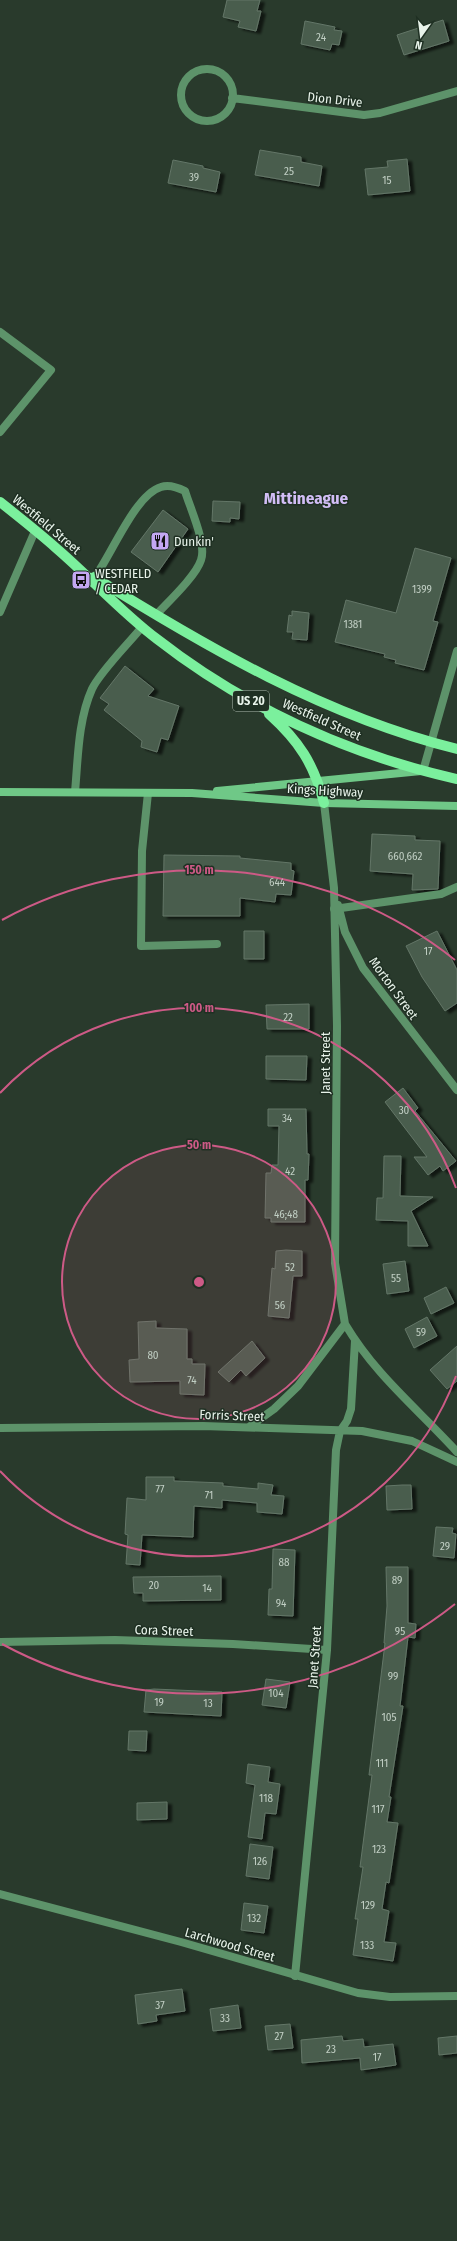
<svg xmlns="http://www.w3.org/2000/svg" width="457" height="2241" viewBox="0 0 457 2241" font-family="'Fira Sans Condensed',sans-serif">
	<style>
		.building { fill: #4a5d4e; stroke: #637667; filter: url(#shadow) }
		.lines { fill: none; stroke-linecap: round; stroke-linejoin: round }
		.lane { stroke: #5d936a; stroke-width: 8 }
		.street { stroke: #5d936a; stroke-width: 8 }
		.secondary { stroke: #6fc887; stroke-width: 8 }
		.primary { stroke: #7bf09d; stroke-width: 10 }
		.ring { fill: none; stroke: #cd5a86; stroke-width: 2 }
		.labels { text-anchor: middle; stroke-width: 3; stroke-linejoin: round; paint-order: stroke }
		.number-label { font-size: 11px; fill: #c0cec3 }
		.shield { fill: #1f3023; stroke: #acb8ae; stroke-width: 1 }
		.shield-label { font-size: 12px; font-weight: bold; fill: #e8f3ea }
		.street-label { font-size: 13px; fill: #e8f3ea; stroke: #1f3023 }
		.poi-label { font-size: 13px; fill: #e8f3ea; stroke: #1f3023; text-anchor: start }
		.district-label { font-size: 17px; font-weight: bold; fill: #d1bdf5; stroke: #1f3023 }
		.centre { fill: #cd5a86; stroke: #1f3023; stroke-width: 2 }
		.ring-label { font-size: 12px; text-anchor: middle; font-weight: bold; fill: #cd5a86; stroke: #1f3023; stroke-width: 3; stroke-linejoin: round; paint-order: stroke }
	</style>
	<defs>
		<filter id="shadow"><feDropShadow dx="4.5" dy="2.5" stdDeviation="1" flood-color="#0009"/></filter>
	</defs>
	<rect width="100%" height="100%" fill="#293a2c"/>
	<path class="building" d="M227,0H260L257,11H261L256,31L238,27L240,21L223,17Z
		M443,20L449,41L404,55L397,35Z
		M305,21L335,27L334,30L342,31L339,45L332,44L330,50L301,44Z
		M260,150L301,157V162L322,166L319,186L255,175Z
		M407,159L410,191L368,195L365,169L388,167L387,161Z
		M173,160L203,166V168L220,172L216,192L168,183Z
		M213,501L240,502L239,519L230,518V522L212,521Z
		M163,510L188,529L158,572L131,552Z
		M415,548L451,558L433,621L438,622L424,670L395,663L396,660L384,657L385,654L335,642L346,600L396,613Z
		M292,611L309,613L307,640L292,639L293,632H287L289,615L292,616Z
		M125,666L154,689L148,696L179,706L168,740L161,738L157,752L141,747L142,741L104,710L109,704L100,698Z
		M372,834L415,836V840L440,841L438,889L412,890L413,874L370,871Z
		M164,855L240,856V858L291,863V870L294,871L291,895L276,894L275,902L240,898V916H163Z
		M244,931H264V959H244Z
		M437,931L457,970V1003L445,1011L422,977L406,946Z
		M309,1004V1029H267L266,1005Z
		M266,1056H307L306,1080L266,1079Z
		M403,1088L418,1108L415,1111L456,1161L443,1171L440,1166L428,1175L414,1157H427L385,1102Z
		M268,1109H306L307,1154H309L308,1180H305V1222H271V1218H265L266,1173H271L272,1165H278L279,1126H268Z
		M384,1156H401L400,1196L433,1197L411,1211L428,1246H408V1221L376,1220L377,1198H383Z
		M286,1250L302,1251V1276H293L289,1318L268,1316L272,1268L275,1269L276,1251Z
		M405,1261L409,1291L387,1294L383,1264Z
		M446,1287L454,1303L431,1314L424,1298Z
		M427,1317L437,1336L414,1348L405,1329Z
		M156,1321V1328L187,1329V1359H192V1364H205L204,1395L180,1394V1381L130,1382L129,1360L139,1359L138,1322Z
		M252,1341L265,1358L246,1376L241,1370L229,1382L218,1372Z
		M457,1346V1381L447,1389L430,1370Z
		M146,1477H174V1481L223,1483V1486L258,1489V1483L273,1485L271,1495L284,1496L282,1514L257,1512V1503L222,1500V1508L194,1506L193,1537L142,1535L140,1565L126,1564L128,1535L125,1534L127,1498L146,1500Z
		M402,1485H411L412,1509L387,1510L386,1486Z
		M436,1527L453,1528L452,1533L456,1534L454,1558L433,1556Z
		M273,1549L295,1550L293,1616L268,1615L269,1589H272Z
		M386,1567H408V1623L416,1624L415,1638L408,1637L400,1706H403L389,1797H391L387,1822L398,1823L389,1883L386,1882L382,1909L389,1911L384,1942L396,1943L393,1961L353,1955L358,1919H355L363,1867H360L372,1775H369L385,1643H384L387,1606Z
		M221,1576V1600L143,1601V1593H134L133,1577Z
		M266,1679L290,1682L286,1708L262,1705Z
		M154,1689L222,1692L221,1716L144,1712L146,1690Z
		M129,1731H147L146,1751L128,1750Z
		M248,1764L270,1767L268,1782L280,1784L276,1814L265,1813L262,1839L248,1837L255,1785L246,1783Z
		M167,1802V1819L137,1820V1803Z
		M250,1844L273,1847L269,1879L246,1876Z
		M244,1903L268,1906L264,1933L241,1930Z
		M182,1989L185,2011L156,2015L157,2021L138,2024L135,1995Z
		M238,2005L241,2028L213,2031L210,2009Z
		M290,2024L293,2048L268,2050L265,2026Z
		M342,2036L343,2041L363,2039L364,2047L393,2044L396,2065L361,2070L360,2058L302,2063L301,2040Z
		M457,2036V2053L439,2055L438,2038Z"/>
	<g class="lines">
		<path class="lane" d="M0,332L51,370L0,432
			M92,581C110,559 134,495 161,487C169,484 177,487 185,491C190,508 207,544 201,560C196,576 168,602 156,615
			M423,771L457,651
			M75,792C78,759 78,720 92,689C100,672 129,643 142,627
			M148,793L142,851L141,946L217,944
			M334,909L441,894L457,887"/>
		<path class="street" d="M181 95a26 26 0 1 1 52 0a26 26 0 1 1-52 0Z
			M232,98L364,115L380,113L457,91
			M0,612L35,531
			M338,905L345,932L363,968L457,1090
			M345,1324C376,1376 417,1408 457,1452
			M249,1427L274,1409L298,1386L345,1324L335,1263L337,1026L334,888L324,803
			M0,1428L203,1426L362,1431L412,1441L457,1462
			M0,1642L115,1640L233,1644L327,1650
			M0,1894L181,1942L358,1993L390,1997L457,1996
			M295,1976L327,1650L336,1450L340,1431L347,1421L351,1409L355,1341"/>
		<path class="secondary" d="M217,791L421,771
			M0,792L192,793L324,803L457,806"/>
		<path class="primary" d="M0,502C19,517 38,532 56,548C91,578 121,612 157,639C244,707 349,755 457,779
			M94,577C208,648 325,716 457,749
			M269,714C299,741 314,764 324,803"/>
	</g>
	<circle cx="199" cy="1282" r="137" fill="#cd5a86" fill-opacity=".12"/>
	<g class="ring">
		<circle cx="199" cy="1282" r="137"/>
		<path d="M456 1376A274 274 0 0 1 0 1471M0 1093A274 274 0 0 1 456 1188"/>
		<path d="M455 1604A412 412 0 0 1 2 1644M2 920A412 412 0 0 1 455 960"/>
	</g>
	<defs>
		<symbol id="restaurant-square" viewBox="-11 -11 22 22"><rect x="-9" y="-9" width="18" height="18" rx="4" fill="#c3a7f2" stroke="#1f3023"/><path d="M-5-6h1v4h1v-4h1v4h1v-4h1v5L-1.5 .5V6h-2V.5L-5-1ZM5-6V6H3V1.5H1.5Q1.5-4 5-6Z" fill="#111"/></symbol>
		<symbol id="bus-square" viewBox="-11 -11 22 22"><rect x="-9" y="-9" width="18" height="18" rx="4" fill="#c3a7f2" stroke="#1f3023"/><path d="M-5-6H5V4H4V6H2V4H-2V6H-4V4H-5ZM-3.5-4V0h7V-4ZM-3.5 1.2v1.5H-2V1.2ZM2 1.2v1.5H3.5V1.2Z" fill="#111"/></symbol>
	</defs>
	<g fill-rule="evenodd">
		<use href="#restaurant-square" x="149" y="530" width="22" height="22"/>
		<use href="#bus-square" x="70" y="569" width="22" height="22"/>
	</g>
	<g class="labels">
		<g class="number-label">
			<text x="321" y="41">24</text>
			<text x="289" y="175">25</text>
			<text x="194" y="181">39</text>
			<text x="387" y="184">15</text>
			<text x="422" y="593">1399</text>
			<text x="353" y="628">1381</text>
			<text x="405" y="860">660,662</text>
			<text x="277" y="886">644</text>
			<text x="428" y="955">17</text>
			<text x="288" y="1021">22</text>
			<text x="404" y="1114">30</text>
			<text x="287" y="1122">34</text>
			<text x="290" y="1175">42</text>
			<text x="286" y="1218">46;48</text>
			<text x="290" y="1271">52</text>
			<text x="396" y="1282">55</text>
			<text x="280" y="1309">56</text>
			<text x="421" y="1336">59</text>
			<text x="153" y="1359">80</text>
			<text x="192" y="1384">74</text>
			<text x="160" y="1493">77</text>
			<text x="209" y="1499">71</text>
			<text x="445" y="1550">29</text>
			<text x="284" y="1566">88</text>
			<text x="397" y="1584">89</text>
			<text x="154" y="1589">20</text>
			<text x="207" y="1592">14</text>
			<text x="281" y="1607">94</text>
			<text x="400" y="1635">95</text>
			<text x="393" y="1680">99</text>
			<text x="276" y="1697">104</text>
			<text x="159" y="1706">19</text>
			<text x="208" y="1707">13</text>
			<text x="389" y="1721">105</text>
			<text x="382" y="1767">111</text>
			<text x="266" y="1802">118</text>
			<text x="378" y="1813">117</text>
			<text x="379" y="1853">123</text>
			<text x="260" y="1865">126</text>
			<text x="368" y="1909">129</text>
			<text x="254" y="1922">132</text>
			<text x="367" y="1949">133</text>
			<text x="160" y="2009">37</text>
			<text x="225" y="2022">33</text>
			<text x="279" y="2040">27</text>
			<text x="331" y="2053">23</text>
			<text x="377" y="2061">17</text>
		</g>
		<rect class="shield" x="233" y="691" width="36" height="20" rx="3"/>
		<g class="shield-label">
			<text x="251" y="705">US 20</text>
		</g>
		<g class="street-label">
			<text transform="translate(335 99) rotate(6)" y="5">Dion Drive</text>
			<text transform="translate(47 524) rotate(40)" y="5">Westfield Street</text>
			<text transform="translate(322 719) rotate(24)" y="5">Westfield Street</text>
			<text transform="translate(325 790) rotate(3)" y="5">Kings Highway</text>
			<text transform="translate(394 988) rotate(54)" y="5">Morton Street</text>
			<text transform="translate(325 1063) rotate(-90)" y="5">Janet Street</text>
			<text transform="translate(232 1415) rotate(2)" y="5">Forris Street</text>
			<text transform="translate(164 1630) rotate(2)" y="5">Cora Street</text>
			<text transform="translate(314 1657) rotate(-86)" y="5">Janet Street</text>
			<text transform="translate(230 1944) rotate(16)" y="5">Larchwood Street</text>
		</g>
		<g class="poi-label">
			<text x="174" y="546">Dunkin'</text>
			<text x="95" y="578">WESTFIELD<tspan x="95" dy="15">/ CEDAR</tspan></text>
		</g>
		<g class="district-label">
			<text x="306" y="504">Mittineague</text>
		</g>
	</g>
	<circle cx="199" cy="1282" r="6" class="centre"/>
	<g class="ring-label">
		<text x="199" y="874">150 m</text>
		<text x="199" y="1012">100 m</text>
		<text x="199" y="1149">50 m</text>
	</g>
	<g transform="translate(421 36) rotate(194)" stroke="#1f3023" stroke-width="3" paint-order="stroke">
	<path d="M0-3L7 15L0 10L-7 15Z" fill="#e8f3ea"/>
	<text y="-6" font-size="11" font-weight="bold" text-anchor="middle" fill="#e8f3ea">N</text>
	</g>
</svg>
